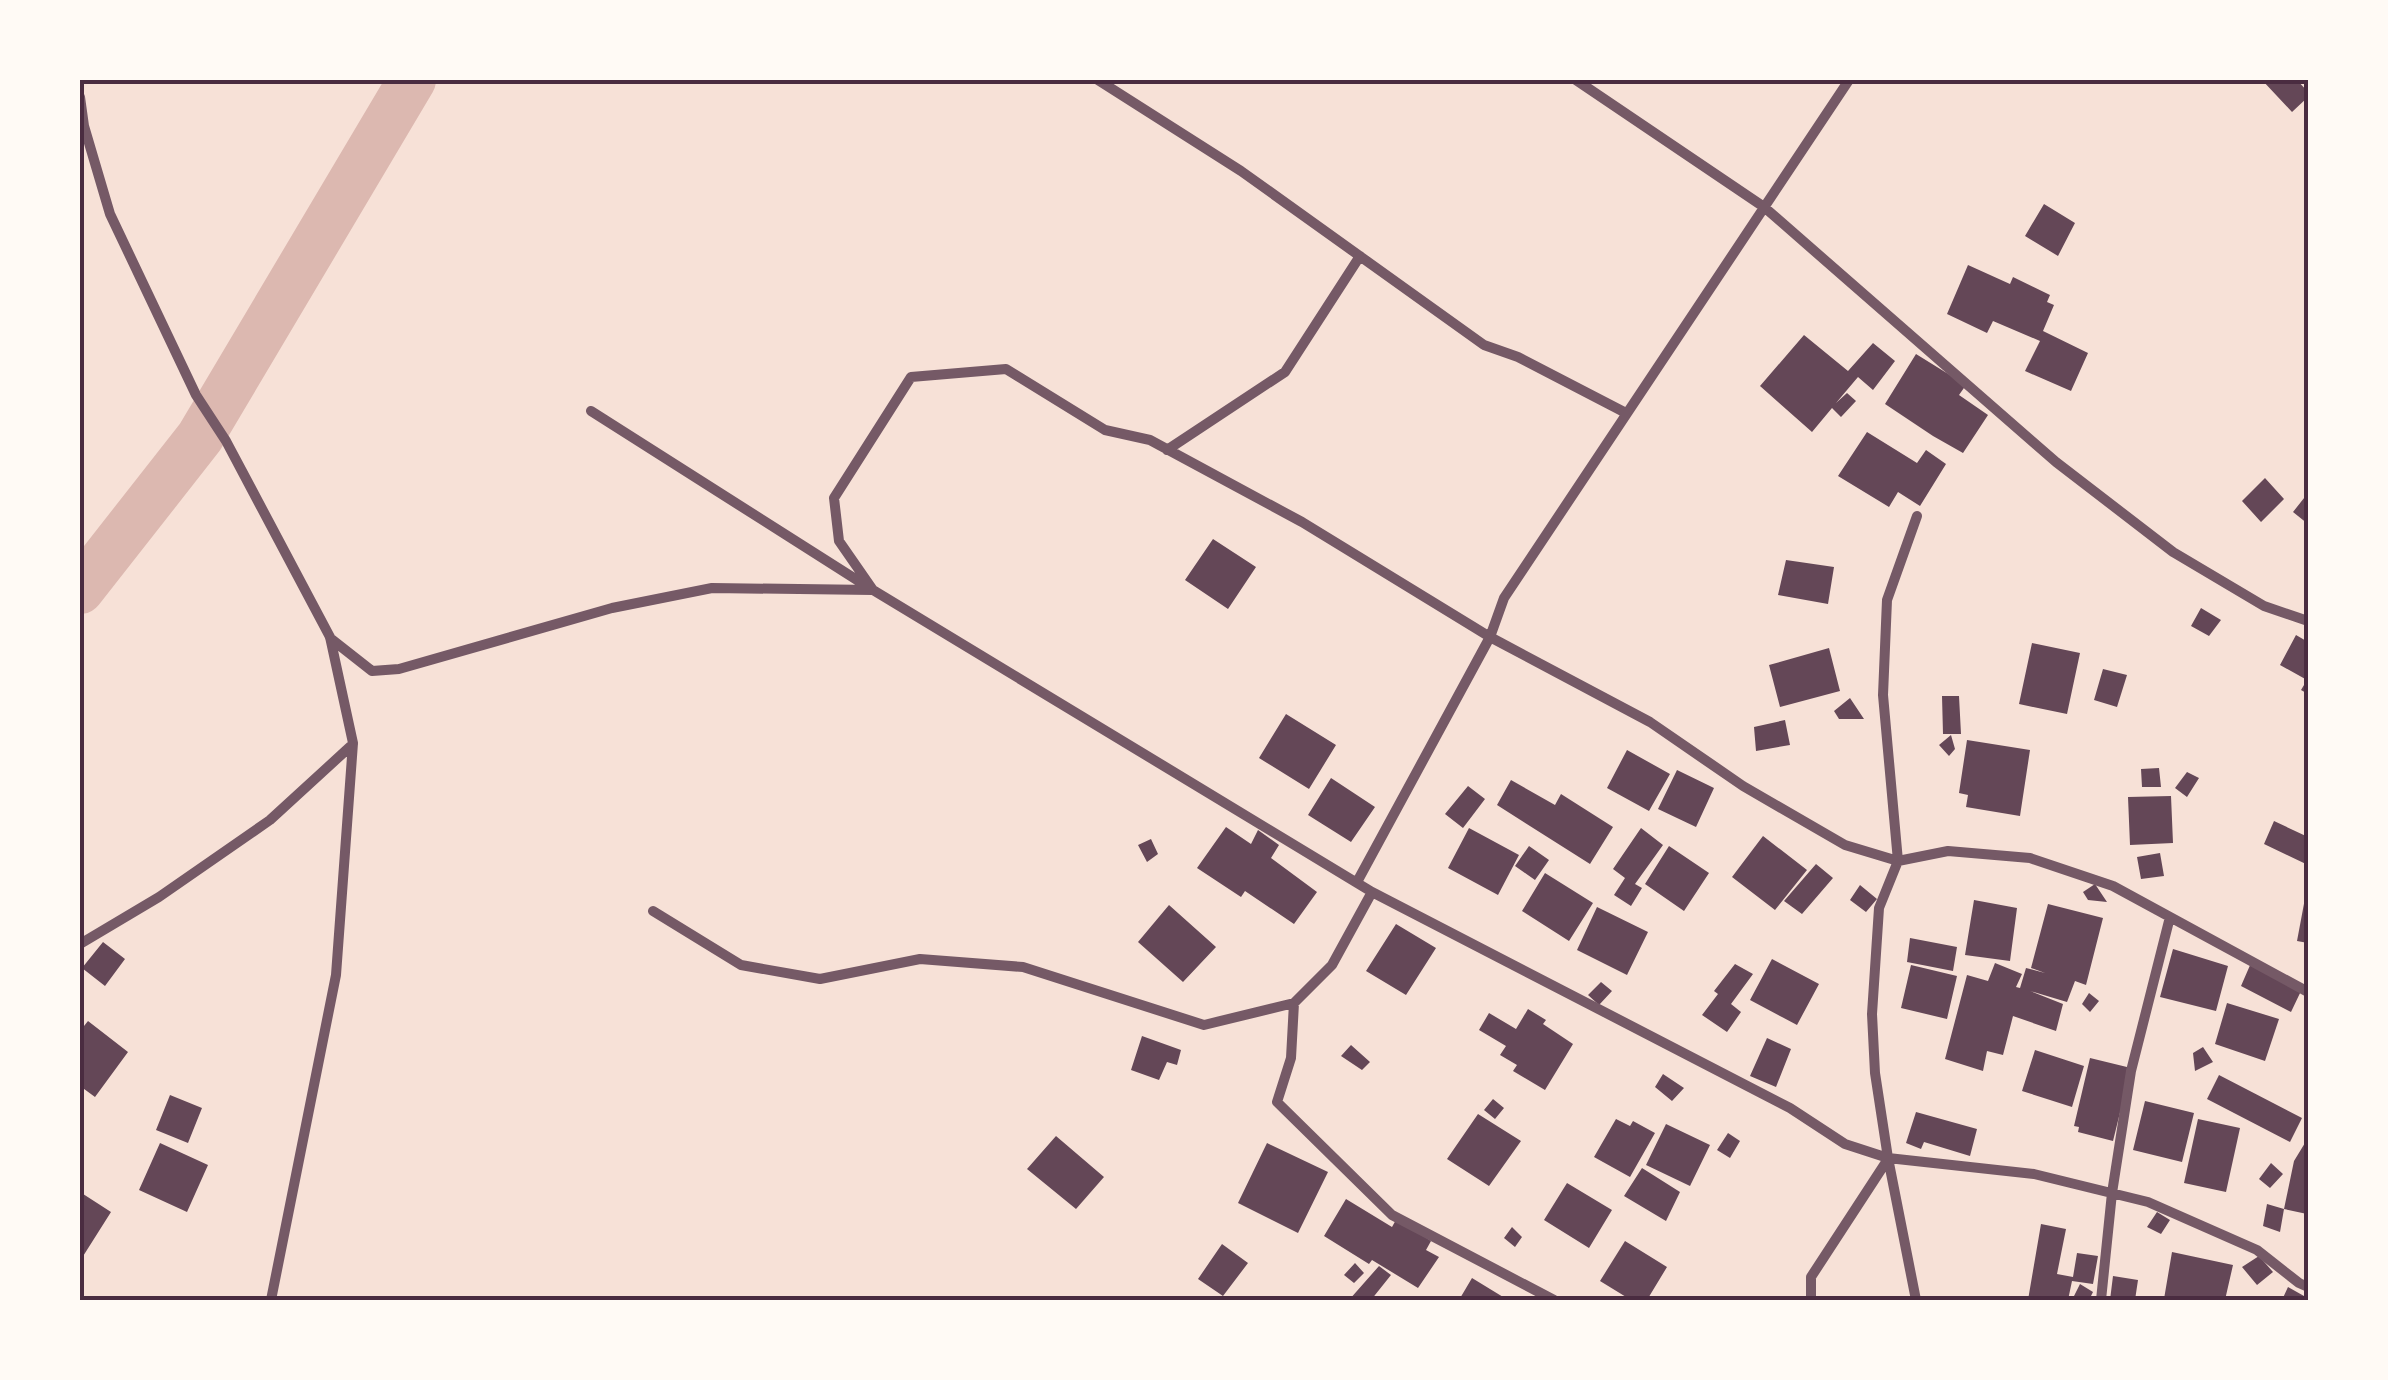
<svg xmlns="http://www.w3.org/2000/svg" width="2388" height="1380" viewBox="0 0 2388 1380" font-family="Roboto,sans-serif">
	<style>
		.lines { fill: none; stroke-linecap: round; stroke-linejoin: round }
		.river { stroke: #dcb8b0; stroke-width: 48 }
		.building { fill: #644757 }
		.minor { stroke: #755966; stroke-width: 10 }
		.neatline { fill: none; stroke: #4a2c40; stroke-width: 4 }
	</style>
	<rect width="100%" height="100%" fill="#f7e1d7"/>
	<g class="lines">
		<path class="river" d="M80,590L200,437L412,80"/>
	</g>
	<path class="building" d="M2262,80H2297L2308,92V97L2292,112Z
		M2044,204L2075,223L2058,256L2025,236Z
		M1968,265L2010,284L2013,277L2050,295L2047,302L2054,305L2043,331L2088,353L2071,391L2025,371L2040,341L1993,321L1987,333L1947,314Z
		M1804,335L1848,371L1873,343L1895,361L1873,390L1858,377L1836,403L1847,393L1856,401L1841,417L1832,408L1812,432L1760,386Z
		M1916,354L1966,385L1959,395L1988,415L1963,453L1933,436L1885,404Z
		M1867,432L1917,463L1926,450L1946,464L1920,506L1898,492L1889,507L1838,476Z
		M2265,478L2284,499L2261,522L2242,501Z
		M2308,493V524L2293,512Z
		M1213,539L1256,567L1228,609L1185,580Z
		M1786,560L1834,567L1828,604L1778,595Z
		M2201,608L2221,620L2209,636L2191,626Z
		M2296,635L2308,642V694L2301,690L2307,680L2280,665Z
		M2032,643L2080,653L2067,714L2019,704Z
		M1829,648L1840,691L1780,707L1769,665Z
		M2103,669L2127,675L2117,707L2094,700Z
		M1942,696H1959L1961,734H1943Z
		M1850,698L1864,719H1839L1834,711Z
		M1286,714L1336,745L1309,789L1259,758Z
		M1785,720L1790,745L1756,751L1754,727Z
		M1951,735L1955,749L1949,756L1939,745Z
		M1967,740L2030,750L2020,816L1966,807L1968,795L1959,793Z
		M1627,750L1670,774L1649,811L1607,788Z
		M2159,768L2161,787H2142L2141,769Z
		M1677,770L1714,788L1696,827L1658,809Z
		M2187,772L2199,778L2187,797L2175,788Z
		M1331,778L1375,807L1351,842L1308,815Z
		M1511,780L1555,805L1561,794L1613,827L1590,864L1497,805Z
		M1468,786L1485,799L1463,828L1445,814Z
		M2171,796L2173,843L2130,845L2128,797Z
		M2274,821L2308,837V865L2264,844Z
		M1226,827L1251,844L1258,830L1279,845L1271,858L1317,892L1294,924L1245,891L1241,897L1197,868Z
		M1469,828L1519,855L1498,895L1448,868Z
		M1641,828L1663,845L1635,884L1642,888L1631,906L1614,895L1625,878L1613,869Z
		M1763,836L1807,870L1775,910L1732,877Z
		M1151,839L1158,854L1147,862L1138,845Z
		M1529,846L1549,860L1535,880L1515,866Z
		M1669,846L1709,873L1684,911L1645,884Z
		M2160,853L2164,876L2141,879L2137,857Z
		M1816,864L1833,878L1802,914L1784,901Z
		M1545,873L1593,903L1569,941L1522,911Z
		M2095,884L2107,902L2088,900L2083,892Z
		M1860,885L1877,899L1866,912L1850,900Z
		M2306,893H2308V943L2297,941Z
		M1974,900L2017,908L2010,961L1965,955Z
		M2048,904L2103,918L2086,985L2075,981L2067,1002L2030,991L2063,1004L2056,1031L2013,1016L2003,1055L1987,1051L1983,1071L1945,1059L1967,975L1988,981L1995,963L2022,974L2016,987L2020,988L2026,968L2045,973L2031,968Z
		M1169,905L1216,947L1183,982L1138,942Z
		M1597,907L1648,932L1627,975L1577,950Z
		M1396,924L1436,948L1406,995L1366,971Z
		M1910,938L1957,947L1953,971L1907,962Z
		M103,942L125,959L105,986L82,968Z
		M2173,949L2228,966L2216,1011L2160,997Z
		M1772,959L1819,984L1797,1025L1750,1000Z
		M2251,963L2301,991L2291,1012L2241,986Z
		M1735,964L1753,974L1731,1004L1741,1012L1727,1032L1702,1015L1718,994L1714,991Z
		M1911,965L1957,976L1947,1019L1901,1008Z
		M1601,982L1612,991L1599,1005L1588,995Z
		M2089,993L2099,1001L2090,1012L2082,1004Z
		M2227,1003L2279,1019L2265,1061L2215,1044Z
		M1528,1009L1546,1020L1543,1024L1573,1044L1545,1090L1513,1071L1517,1065L1500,1055L1506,1046L1479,1030L1489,1013L1516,1029Z
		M88,1021L128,1052L95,1097L80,1086V1031Z
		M1142,1036L1181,1050L1177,1065L1167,1062L1159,1080L1131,1070Z
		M1767,1038L1791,1049L1776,1087L1750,1076Z
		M1351,1045L1370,1062L1362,1070L1341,1056Z
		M2203,1047L2213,1062L2195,1071L2193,1053Z
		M2035,1050L2084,1066L2072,1107L2022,1091Z
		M2090,1058L2131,1068L2113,1141L2078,1132L2079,1127L2074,1126Z
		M1663,1074L1684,1088L1672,1101L1655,1087Z
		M2219,1075L2302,1118L2290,1142L2207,1099Z
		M170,1095L202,1108L188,1143L156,1130Z
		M1493,1099L1504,1108L1495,1119L1484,1110Z
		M2145,1101L2194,1113L2182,1162L2133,1150Z
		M1916,1112L1977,1129L1970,1156L1924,1142L1921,1149L1906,1143Z
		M1478,1114L1521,1141L1489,1186L1447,1159Z
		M1616,1119L1630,1126L1633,1121L1655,1133L1630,1177L1594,1157Z
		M2198,1119L2240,1128L2226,1192L2184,1183Z
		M1666,1124L1710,1145L1690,1186L1646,1165Z
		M1728,1133L1740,1141L1730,1158L1717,1150Z
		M1056,1136L1104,1177L1076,1209L1027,1169Z
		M2308,1138L2307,1214L2284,1209L2280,1232L2263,1226L2267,1204L2284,1209L2294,1161Z
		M160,1143L208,1165L187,1212L139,1190Z
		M1267,1143L1328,1172L1298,1233L1238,1203Z
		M2271,1163L2283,1174L2270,1188L2259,1179Z
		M1642,1168L1680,1192L1666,1221L1624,1196Z
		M1567,1183L1612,1210L1589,1248L1544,1220Z
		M80,1192L111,1212L80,1261Z
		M1346,1199L1392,1227L1397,1218L1431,1241L1426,1250L1439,1257L1418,1288L1372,1260L1369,1264L1324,1236Z
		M2157,1212L2170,1220L2161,1234L2147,1227Z
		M2041,1224L2066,1229L2057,1274L2073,1277L2077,1253L2098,1256L2093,1284L2072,1281L2068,1300H2028Z
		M1512,1227L1522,1237L1515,1247L1504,1238Z
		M1625,1241L1667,1267L1647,1300H1631L1600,1281Z
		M1222,1244L1248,1263L1223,1296L1198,1279Z
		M2172,1252L2233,1265L2225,1300L2164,1299Z
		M2259,1256L2273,1272L2257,1285L2242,1267Z
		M1355,1263L1364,1273L1354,1283L1344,1275Z
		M1379,1266L1391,1275L1371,1300H1349Z
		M2113,1276L2138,1280L2135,1300H2110Z
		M1472,1278L1508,1300H1459Z
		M2080,1284L2093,1292L2089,1300H2080L2074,1296Z
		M2288,1287L2304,1296L2303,1300H2282Z"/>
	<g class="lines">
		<path class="minor" d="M1098,80L1241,171L1484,345L1518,357L1626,413
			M1576,80L1764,207L2056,462L2173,552L2264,606L2308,621
			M80,97L84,126L110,214L196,395L226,441L330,637L353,743L336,975L271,1300
			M591,411L868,587
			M1167,450L1285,372L1360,256
			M330,638L372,671L399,669L612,608L712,588L873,590
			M1357,882L1490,637L1504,598L1849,80
			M653,911L741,965L820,979L920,959L1023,967L1204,1025L1294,1003L1332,965L1372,892
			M80,944L159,897L270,820L353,744
			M2308,992L2113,886L2030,858L1948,851L1898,861L1845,845L1743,786L1650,722L1490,637L1302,522L1150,440L1105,430L1006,369L911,377L834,498L839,541L873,590L1372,892L1790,1108L1845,1144L1888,1158L2034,1174L2148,1202L2257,1250L2299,1283L2308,1287
			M1294,1003L1291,1058L1277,1102L1392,1215L1554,1300
			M1811,1300V1277L1888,1159
			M1916,1300L1888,1158L1875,1073L1872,1014L1879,908L1898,861L1883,695L1887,600L1917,516
			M2101,1300L2112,1193L2131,1071L2170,917"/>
	</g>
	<rect width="2388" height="1380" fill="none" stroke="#fffaf5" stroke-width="165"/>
	<rect x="82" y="82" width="2224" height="1216" class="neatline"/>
</svg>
